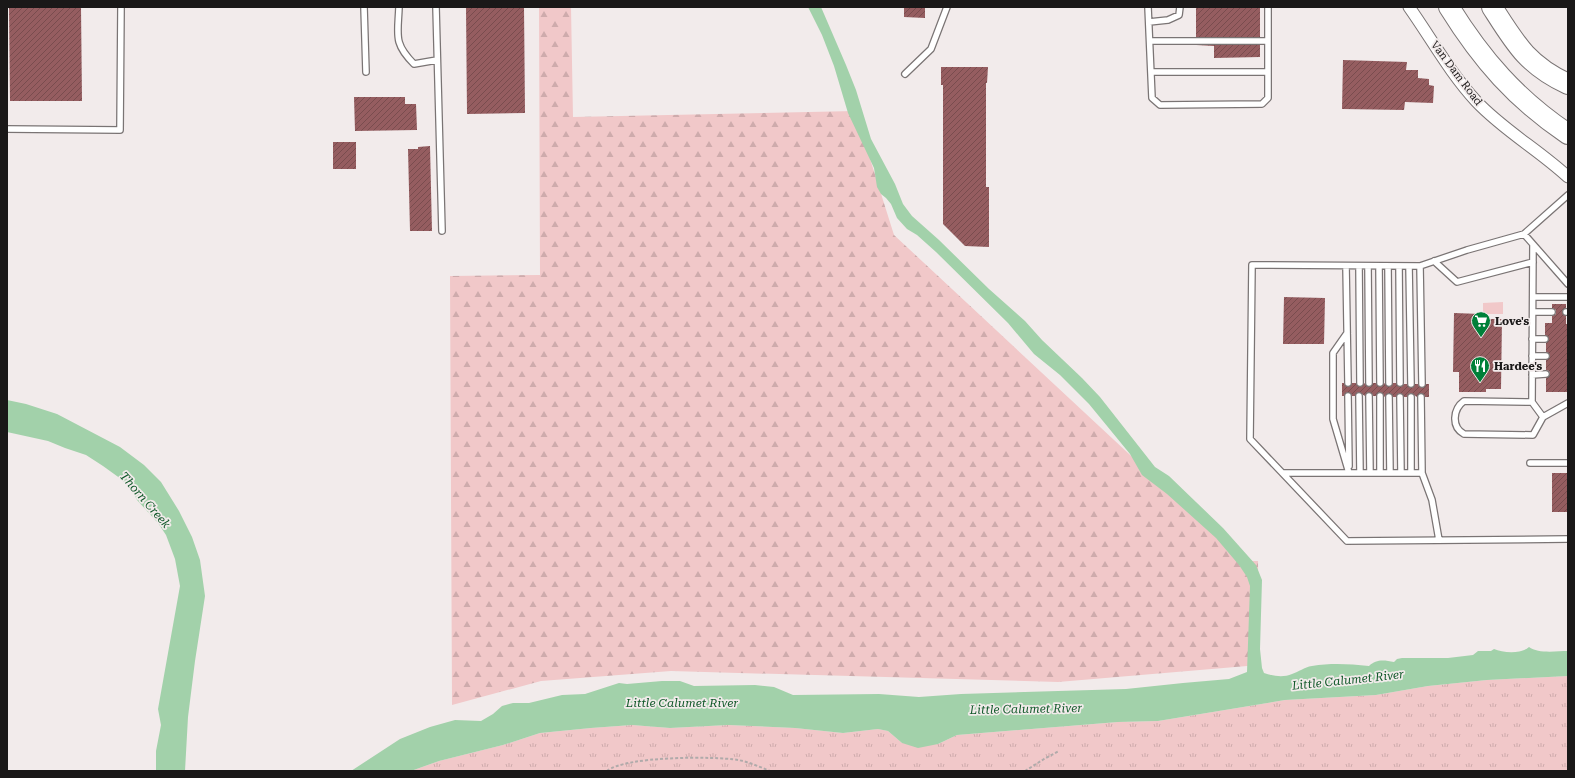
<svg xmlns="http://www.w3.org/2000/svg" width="1575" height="778" viewBox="0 0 1575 778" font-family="'Roboto Serif',serif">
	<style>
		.grass { fill: url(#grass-tufts) }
		.forest { fill: url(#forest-firs) }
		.green { fill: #f1c8c9 }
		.water { fill: #a2d1aa }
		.building { fill: url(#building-hatch) }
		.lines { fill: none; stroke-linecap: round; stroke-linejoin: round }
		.lane-casing { stroke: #7a7474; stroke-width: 8 }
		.street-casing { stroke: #7a7474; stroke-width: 13 }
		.highway-casing { stroke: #7a7474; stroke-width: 22 }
		.path { stroke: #b0aaaa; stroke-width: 2; stroke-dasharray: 3 2; stroke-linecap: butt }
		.lane { stroke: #fff; stroke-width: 5.5 }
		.street { stroke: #fff; stroke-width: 11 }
		.highway { stroke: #fff; stroke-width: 20 }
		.labels { text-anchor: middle; stroke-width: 3.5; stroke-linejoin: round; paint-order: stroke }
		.street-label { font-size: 11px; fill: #1a1818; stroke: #f2ebeb }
		.poi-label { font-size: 11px; font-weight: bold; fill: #1a1818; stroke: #f2ebeb; text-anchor: start }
		.water-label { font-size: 12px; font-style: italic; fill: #11592a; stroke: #f2ebeb }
	</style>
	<defs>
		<pattern id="grass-tufts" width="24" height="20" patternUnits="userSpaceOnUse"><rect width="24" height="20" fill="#f1c8c9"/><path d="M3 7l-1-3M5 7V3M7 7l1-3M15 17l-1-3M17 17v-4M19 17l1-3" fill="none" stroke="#ceabac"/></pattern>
		<pattern id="forest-firs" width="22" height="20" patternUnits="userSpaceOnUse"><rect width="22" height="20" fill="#f1c8c9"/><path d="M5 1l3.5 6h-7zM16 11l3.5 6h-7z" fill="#ceabac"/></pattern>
		<pattern id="building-hatch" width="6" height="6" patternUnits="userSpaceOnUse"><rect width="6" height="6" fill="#955d60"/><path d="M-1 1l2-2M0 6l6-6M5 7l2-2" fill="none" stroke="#794c4e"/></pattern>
	</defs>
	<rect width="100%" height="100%" fill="#f2ebeb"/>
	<path class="grass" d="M1568,676V771H411L439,761L503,745L540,733L591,728L632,725L670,728L728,725L795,728L843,733L878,729L888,731L902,743L938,744L957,735L1118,722L1158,721L1285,700L1376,695L1428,686L1487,680Z"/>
	<path class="forest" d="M539,7H571L573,117L855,111L894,235L1244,561H1258L1259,665L1058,682L671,671L541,681L452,705L450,276L540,275Z"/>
	<path class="green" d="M1503,302V314H1483V303Z"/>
	<path class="water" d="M808,7H821L846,65L856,90L871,139L895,184L903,204L912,216L939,240L989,289L1025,321L1042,340L1082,378L1100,397L1155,467L1169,476L1223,528L1256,565L1262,580L1260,649L1262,668L1264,673C1273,676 1283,678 1292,674C1299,672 1304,667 1312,666C1331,663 1349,664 1369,666C1376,659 1384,660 1394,662L1397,659L1402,658H1448L1473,655L1478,651H1491L1494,649C1503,653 1522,654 1529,647C1538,654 1557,651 1568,651V676L1487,680L1428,686L1376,695L1285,700L1158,721L1118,722L957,735L938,744L918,748L902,743L888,731L878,729L843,733L795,728L728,725L670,728L632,725L591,728L540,733L503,745L439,761L411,771H351L400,739L430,727L455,720L481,721L493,714L502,706L513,703H529L562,695L585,694L619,683L627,684L662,681H680L694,686L755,685L774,687L793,695L879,694L919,697L961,694L1126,689L1183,683L1229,679L1247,672L1250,586L1247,577L1239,565L1216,538L1167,494L1142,475L1130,454L1089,404L1060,375L1034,354L1008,323L936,252L917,235L907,229L897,218L891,204L886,198L881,194L877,187L874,168L848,113L834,66L822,35Z
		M7,400L26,404L57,414L120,447L144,465L161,482L179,511L192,537L200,560L205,596L195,661L188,717L185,771H156V751L161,725L158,709L180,586L175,559L166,535L158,523L137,500L132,490L121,479L103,466L86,455L65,448L48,441L7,432Z"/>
	<path class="building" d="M9,7H81L82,101H10Z
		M466,7H524L525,113L467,114Z
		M904,7H925V18L904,17Z
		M1196,7H1260V37H1196Z
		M1196,45H1260V57L1214,58V46Z
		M1343,60L1407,62L1406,70H1418V78L1429,79V85L1434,86L1433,103L1405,102L1404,110L1342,109Z
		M941,67H988L987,83H986V187H989V247L965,246L943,224V85H941Z
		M354,97H405V104H416L417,130L355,131Z
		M333,142H356V169H333Z
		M430,146L432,231H410L408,149H418V147Z
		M1284,297L1325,298L1324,344H1283Z
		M1552,304H1566V308L1563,310L1562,312L1566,316V324H1568V392H1546V378L1550,374L1549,371L1546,370V360L1549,358L1550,356L1548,353L1546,352V343L1548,341L1549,339L1545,335V323H1552V316L1556,314V310L1552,308Z
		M1454,313L1481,314V319H1502L1501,389H1486V392H1459V372H1453Z
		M1342,383H1344L1345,385L1348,387L1350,386L1352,383H1356L1357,385L1360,387L1362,386L1364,383L1369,387L1371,386L1373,383H1376L1380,387L1382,386L1384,383L1389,387L1391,386L1393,383H1396L1400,387L1402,386L1404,384H1407L1408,386L1411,388L1413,387L1415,384H1418L1419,386L1422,388L1424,387L1426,384H1429V397H1425L1424,395L1421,393L1419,394L1417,397L1411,393L1409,394L1407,397H1404L1400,393L1398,394L1396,397H1393L1389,393L1384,397L1383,394L1380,392L1378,393L1376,396H1373L1372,394L1369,392L1367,393L1365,396L1359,392L1357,393L1355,396H1352L1351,394L1348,392L1346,393L1344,396H1342Z
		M1552,473H1568V512H1552Z"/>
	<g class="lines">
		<defs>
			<path id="lane" d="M364,7L366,72
				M399,7C398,35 393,43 414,64L437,60
				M436,7L442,231
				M1148,7L1152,98L1160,105L1262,104L1268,98V7
				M1149,22L1168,20L1179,15L1180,7
				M1150,41H1268
				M1151,72H1268
				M905,74L931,49L947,7
				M7,129L120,130L121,7
				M1568,195L1524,234L1467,250L1420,266L1252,265L1250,439L1347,541L1568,539
				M1524,234L1568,284
				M1434,261L1457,282L1533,262
				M1346,266L1348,383
				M1359,266L1360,383
				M1368,266L1369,383
				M1379,266L1380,383
				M1388,266L1389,383
				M1399,266L1400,383
				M1409,266L1411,384
				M1420,266L1422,384
				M1533,297H1568
				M1533,312H1552
				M1566,312H1568
				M1347,333L1333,353V419L1349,473
				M1532,339H1545
				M1532,356H1546
				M1532,375L1546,374
				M1348,396L1349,466
				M1359,396L1360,473
				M1369,396L1370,473
				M1380,396V473
				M1389,397L1390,473
				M1400,397L1401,473
				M1411,397V473
				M1421,397L1422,473L1432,500L1439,540
				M1532,402L1533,245
				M1543,417L1532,402L1464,401C1453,409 1451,427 1464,434L1533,435L1543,417L1568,403
				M1530,463H1568
				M1283,473H1422"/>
			<path id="street" d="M1409,7C1431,38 1450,73 1476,101C1503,130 1539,150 1568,177"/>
			<path id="highway" d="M1449,7C1482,60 1516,99 1568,134
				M1492,7C1515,43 1527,65 1568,84"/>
		</defs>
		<use href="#lane" class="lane-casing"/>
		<use href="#street" class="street-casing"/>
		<use href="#highway" class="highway-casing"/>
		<path class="path" d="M607,771C625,756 714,756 738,760C749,762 760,767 770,771
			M1025,771L1044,759L1059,751"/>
		<use href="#lane" class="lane"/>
		<use href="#street" class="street"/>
		<use href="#highway" class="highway"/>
	</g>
	<defs>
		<symbol id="supermarket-pin" viewBox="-11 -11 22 30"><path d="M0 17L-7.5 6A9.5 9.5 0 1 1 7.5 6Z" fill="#008039" stroke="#f2ebeb"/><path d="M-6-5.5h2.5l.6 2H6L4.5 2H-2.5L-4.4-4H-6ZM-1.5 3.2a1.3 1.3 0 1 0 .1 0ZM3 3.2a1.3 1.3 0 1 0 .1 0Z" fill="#fff"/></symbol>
		<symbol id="restaurant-pin" viewBox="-11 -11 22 30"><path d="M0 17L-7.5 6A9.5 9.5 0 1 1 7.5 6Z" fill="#008039" stroke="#f2ebeb"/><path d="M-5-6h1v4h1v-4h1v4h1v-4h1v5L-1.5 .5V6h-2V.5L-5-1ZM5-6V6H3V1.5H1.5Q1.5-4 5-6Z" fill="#fff"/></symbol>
	</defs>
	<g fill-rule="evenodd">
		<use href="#supermarket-pin" x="1470" y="310" width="22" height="30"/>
		<use href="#restaurant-pin" x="1469" y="355" width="22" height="30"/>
	</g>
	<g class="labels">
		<g class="street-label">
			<text transform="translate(1457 73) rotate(53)" y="4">Van Dam Road</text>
		</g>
		<g class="poi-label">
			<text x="1495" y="325">Love's</text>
			<text x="1494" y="370">Hardee's</text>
		</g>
		<g class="water-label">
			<text transform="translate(145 500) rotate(49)" y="4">Thorn Creek</text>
			<text transform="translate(1348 680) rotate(-6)" y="4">Little Calumet River</text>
			<text x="682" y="707">Little Calumet River</text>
			<text transform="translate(1026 709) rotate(-1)" y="4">Little Calumet River</text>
		</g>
	</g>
	<rect width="1575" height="778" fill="none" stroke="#1a1818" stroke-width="16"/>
</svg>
